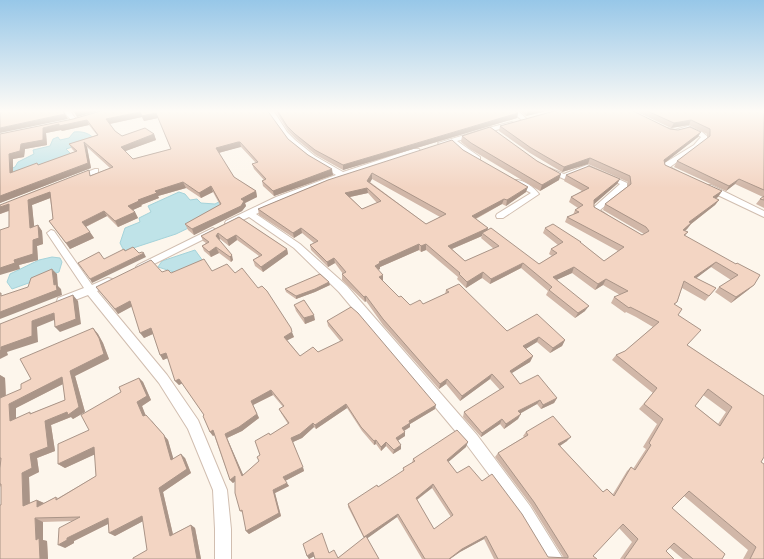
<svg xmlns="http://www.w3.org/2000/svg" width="764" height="559" viewBox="0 0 764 559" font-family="Poppins,sans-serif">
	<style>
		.water { fill: #bfe3e8; stroke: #a5d3da }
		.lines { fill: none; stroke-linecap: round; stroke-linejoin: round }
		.street-casing { stroke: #d1beb0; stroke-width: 2 }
		.street { fill: #fff; fill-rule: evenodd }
		.wall { fill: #d1b7a8; fill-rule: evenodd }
		.shaded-wall { fill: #aa9588 }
		.building { fill: #f3d5c3; stroke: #aa9588; fill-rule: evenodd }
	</style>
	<rect width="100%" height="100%" fill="#fdf6ec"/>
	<path class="water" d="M74,132C82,131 90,133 95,140L66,149L72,155L0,181V173L15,167L18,162L34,154L33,150L50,146L53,139L58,137L60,140L69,138Z
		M179,192L185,194L190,200L197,199L201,203L215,204L230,196L242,202L176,234L124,251L120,243L125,228L140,222L139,218L151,212L148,206Z
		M195,250L203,261L180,274L158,267L162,261Z
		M52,257L60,258L62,262L59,272L12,289L7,282L10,274L39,260Z"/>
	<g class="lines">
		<defs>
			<path id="street" d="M62,110H69L76,119L86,116L89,118L73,122Z
				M266,110H273L287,132L295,140L315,156L343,172L413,149H419L420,151L345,177L282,201L256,214L300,244L347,286L477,435L530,506L563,559H546L520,516L467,445L339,292L294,248L249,217L232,225H226L225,223L226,221L276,197L336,175L310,159L290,143Z
				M510,110H517L529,121L524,122Z
				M512,122L515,124L514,125L457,141L480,157V161H474L451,142L441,145L438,143L488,128Z
				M688,126L702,132L708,137L698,147L670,167L679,172L675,174C670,173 665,171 662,166L663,164L694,145L701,137L688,130L675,134L664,130L667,128L675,130Z
				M587,165L627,183V188L600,210L608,216L607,218H601L593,213L592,209L620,184L587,170L564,179L545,170L549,168L564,174Z
				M95,169H98V173L78,179L74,177Z
				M514,180C523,179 534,187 539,194L503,218H497L496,216L497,214L531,193L514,184Z
				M705,185H711L764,211V217L705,189Z
				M213,228L217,231L216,233L144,269H138L136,267L138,265Z
				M51,230L54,231L92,285L108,278L112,279L113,282L112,285L97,291L167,375L198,420L227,490L231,529V559H215V529L213,490L188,429L159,383L88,295L62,305L58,304L57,301L58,298L84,288L47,233Z"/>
		</defs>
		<use href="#street" class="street-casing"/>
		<use href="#street" class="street"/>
	</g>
	<path class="wall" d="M267,110L288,139L333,175L274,196L263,186L262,181L264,180L254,169L252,164L256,163L241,147H239L219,153L234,177L256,191L257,197L245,203L246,206L242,211L194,235L188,230L185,224L220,205L213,192L201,198L186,188L158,196L159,198L141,205L142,206L132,210L135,212L138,218L118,227L107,216L86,227L94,238L70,249L49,221L53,219L50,198L32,205L34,227L38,225L42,231L43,244L37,246L38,260L19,265L20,269L9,227V211L0,214V205L92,175L110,168L87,147L91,168L0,203V134L73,119ZM142,117L144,121L158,118L171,149L133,159L125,151L156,140L154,134L122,136L115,131L110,124ZM89,125L97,135L69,144L72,149L75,152L38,165L13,172V159L24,157L25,149L47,145L46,133L61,130L62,131Z
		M275,110H514L518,113L517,118L343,170L316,155L296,139L288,131Z
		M519,110H551L526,116Z
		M633,110H764V208L756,204L760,199L763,197L735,184L726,191L674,167L677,161L707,139V134L689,125L671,128Z
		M500,126L670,129L698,137L665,162V165L722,191L718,197L716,198L719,200L715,205L691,224L687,229L685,231L688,232L685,236L754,285L748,290L731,303L715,292L719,287L731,280L711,267L696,278L716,288L705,301L682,288L677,302L674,305L687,345L764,396L761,462L764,559H743L748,550L684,496L672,508L722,559H683L670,548L666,551L674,559H620L632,542L619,528L593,556L597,559H494L484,539L460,552L450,559H422L397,517L367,538L379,559H315L314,556L309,559L307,556L329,553L338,558L364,538L348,507V504L378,487L403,472V468L412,463L413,459L466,447L448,462L457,473L548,557L564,558L531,505L495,457L498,453L524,437L523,436L526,432L567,441L560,446L603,492L607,489L613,494L627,471L631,467L633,469L646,449L643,447L657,424L639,409L653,393L612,360L616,355L625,351L653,327L636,317L626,312L625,313L611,303L614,297L620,295L603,285L595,290L572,273L556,280L585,311L575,318L546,295L548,291L521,268L490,284L482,278L466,288L457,279L458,277L426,250L421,252L419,250L380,267V269L378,270L383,281L399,297L410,305L423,304L445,294L446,290L507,331L565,340L562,346L550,353L537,342L525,349L533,356L530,362L511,373L520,384L557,398L554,403L541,409L537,404L520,413L518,419L504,429L500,424L481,437L463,417L464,412L500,390L490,379L460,401L446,384L439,389L383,325L366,301L365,302L342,280V274H343L335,263L328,267L311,250L310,245L314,243L302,233L294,238L259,215L258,209L328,180L463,150L526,192L506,206L502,204L476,219L488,230L539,264L552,256L549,254L551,249L558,245L543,233L545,228L581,243L604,261L618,251L565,222L567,217L573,215L575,210L578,208L569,202L571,197L582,191L564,181L566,175L620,179L617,184L594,204V207L642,235L644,234L603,210L605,204L628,186V182L588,164L562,172L530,153L499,131ZM372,179L440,217L426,224L370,182ZM368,193L377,203L362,209L350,197ZM482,236L481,238L494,249L465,261L452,249ZM703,395L726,412L718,424L695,406ZM432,488L451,517L434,529L417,500Z
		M462,136L537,161L559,180L540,191L470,149L461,142Z
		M239,217L287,249L288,254L263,272L255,266L253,260L259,256L237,240L229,246L220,239L219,240L233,260L231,262L219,253L211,257L204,251L202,246L206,243L203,241L201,236Z
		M212,271L235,273L294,337L287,340L300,356L318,352L341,342L328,326L327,321L435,409L410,424V427L404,431L405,432V436L398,440L401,449L393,454L386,446L381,451L376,444L374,445L362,431L347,408L316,429L314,427L302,438L293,442L304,471L285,481L289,486L275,493L281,516L249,534L246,531L243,513L240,511L235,481L233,483L230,480L214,435L213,436L210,432L204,415L182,383L179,385L175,381L168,358L163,360L153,334L144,338L132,306L118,314L96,287L162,272L171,273ZM273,395L283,407L279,409L281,413L288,424L270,435L260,455L259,461L243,475L227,438L242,431L259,418L253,405Z
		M330,285L315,292L296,299L286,292L285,289Z
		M294,305L315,320L305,324L296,311Z
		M93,328L98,334L103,343L109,359L75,376L85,412L73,419L71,417L51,425L55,451L37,458L39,472L29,477L30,503L37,500L44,503L56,497L58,498L96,476L95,454L65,468L58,464L89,430L121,392L139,378L143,382L151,400L142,406L145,415L168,440L173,459L185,458L191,473L163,492L173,534L191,525L195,528L201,559H133L147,550L143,521L115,536L109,533L108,524L74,541V543L65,548L73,521L43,522V540L47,541L48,559L1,505V487L0,486V375L5,378L6,396L21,389L31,379ZM63,384L65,400L32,413L16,418V408Z"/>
	<path class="shaded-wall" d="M82,110H102L77,117L74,112Z
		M533,110H551L526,116L528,111Z
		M140,112L156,113L158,118L144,121L142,117L109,124L106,119Z
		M518,113L517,118L343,170V165Z
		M65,114L68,119L0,133V128Z
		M87,120L89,125L62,131L61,130L46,133L47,145L25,149L24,157L13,159V178L10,173L9,154L43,128L59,124Z
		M691,120L689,125L671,128L674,123Z
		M701,132L698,137L662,165L664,160Z
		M154,134L156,140L123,152L121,147Z
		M84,142L87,147L91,168L0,203V196L88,163Z
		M238,142H240L241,147L218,153L216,148Z
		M590,158L588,164L562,172L564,167Z
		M332,169L333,175L274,196L273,191Z
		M372,173V179L368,186L367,181Z
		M561,174L559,180L540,191L542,185Z
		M620,179L617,184L592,206L594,200Z
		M739,179L735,184L726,191L729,186Z
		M183,182L186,188L158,196L159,198L141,205L142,206L131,211L128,206L138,200L155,191Z
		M211,186L213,192L201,198L199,193Z
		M528,187L526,192L506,206L507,200Z
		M367,188L368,193L345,198V193Z
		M256,191L257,197L245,203L246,206L242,211L194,235L192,229L241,199Z
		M722,191L718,197L710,202L713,197Z
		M50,192L53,197L32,205L35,234L30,228L28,200Z
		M504,199L502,204L471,221L472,216Z
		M719,200L715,205L691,224L687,229L680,235L689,222Z
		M9,204L13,209L0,214V207Z
		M104,211L107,216L85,227L82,222Z
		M135,212L138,218L118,227L115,221Z
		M38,225L42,231L43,244L37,246L38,260L19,265L20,269L0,275V268L14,260L33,240Z
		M301,228L302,233L294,238L293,233Z
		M488,228L487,234L482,233V236L447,251L448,246Z
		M90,232L94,238L70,249L66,243Z
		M218,233L220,239L218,241L216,236Z
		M236,235L237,240L229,246L227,240Z
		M419,244V250L380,267V269L375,271V266L379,262Z
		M426,244V250L421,252V246Z
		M216,247L219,253L211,257L209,252Z
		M287,249L288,254L263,272L261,267Z
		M144,253L146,257L92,283L90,279Z
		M232,255L233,260L231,262L230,257Z
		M334,258L335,263L328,267L327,262Z
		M716,262L711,267L690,283L694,277Z
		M523,263L521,268L490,284L491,279Z
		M574,267L572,273L550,283L553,277Z
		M52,269L57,274L58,286L61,289L62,295L0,319V312L54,285Z
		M483,272L482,278L466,288L467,282Z
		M383,275V281L379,277Z
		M606,279L603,285L595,290L598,284Z
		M329,282L330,285L315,292L296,299V296Z
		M754,285L748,290L731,303L736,297Z
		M73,295L78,301L81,324L60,332L55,327Z
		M366,296V301L365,302L364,297Z
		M130,301L133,306L118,314L115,309Z
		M589,306L585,311L575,318L578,313Z
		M54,313L59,318L37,327L38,342L7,352L8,355L0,359V351L1,347L32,321Z
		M314,315L315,320L305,324L304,318Z
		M93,328L98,334L103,343L109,359L75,376L85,412L73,419L71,417L51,425L55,451L37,458L39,472L29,477L30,510L23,506L22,473L45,421L67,412L70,371Z
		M151,328L155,333L144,338L140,333Z
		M292,332L294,337L286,341L284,337Z
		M539,337L537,342L521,352L523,346Z
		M565,340L562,346L550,353L553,348Z
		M166,353L170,357L163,360L160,355Z
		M533,356L530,362L507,376L510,371Z
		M492,374L490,379L460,401L462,396Z
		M0,375L5,378L6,403L0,399Z
		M62,377L67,382L16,408V425L10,421L9,404Z
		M139,378L143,382L151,400L142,406L148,421L143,416L137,402Z
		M179,379L183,383L179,385L175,381Z
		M447,379L446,384L439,389L440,384Z
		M271,390L273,395L253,405L259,418L242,431L227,438L245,479L242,476L225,434L251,401Z
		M557,398L554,403L541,409L543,405Z
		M540,400L537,404L516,416L518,411Z
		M346,404L347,408L316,429L315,425Z
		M436,405L435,409L410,424V427L402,432V428L409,421Z
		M521,414L518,419L504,429L506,424Z
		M502,419L500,424L481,437L482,433Z
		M151,420L168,440L175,464L171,460Z
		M313,423L314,427L302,438L293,442L291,438Z
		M213,430L216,434L213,436L210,432Z
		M405,432V436L396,442V438Z
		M571,437L567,441L555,449L558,444Z
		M376,440V444L374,445V441Z
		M386,442V446L381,451V447Z
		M468,442L466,447L446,464L447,460Z
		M401,445V449L393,454L394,450Z
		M94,447L100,452L65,468L58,464Z
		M181,454L185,458L191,473L163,492L174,539L170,536L159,488Z
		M303,467L304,471L285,481L283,477Z
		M235,476L238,479L233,483L230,480Z
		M287,483L289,486L275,493L281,516L249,534L246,531L273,490Z
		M433,484L432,488L415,501L416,498Z
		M37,500L44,503L37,507Z
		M398,514L397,517L365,540L364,537Z
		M142,516L147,519L115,536L109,533Z
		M35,518L43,522V540L47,541L48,559H40L36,540Z
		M108,518L114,521L74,541V543L65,548L58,545L67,538Z
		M191,525L195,528L201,559H197Z
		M486,536L484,539L460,552L450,559H449L462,549Z
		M313,552L315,556L309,559L307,556Z"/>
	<path class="building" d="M0,110H62L65,114L0,128Z
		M72,110H82L74,112Z
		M104,110H267L288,139L308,155L332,169L273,191L262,181L266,179L252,164L258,162L240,142H238L216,148L234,177L256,191L241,199L244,201L241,206L192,229L185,224L221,204L211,186L199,193L183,182L155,191L157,193L138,200L139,201L128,206L135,212L115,221L104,211L82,222L90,232L66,243L49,221L53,219L50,192L28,200L30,228L38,225L39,238L33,240V254L14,260L15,263L0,268V230L9,227V204L0,207V205L89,170L90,176L113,167L84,142L88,163L0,196V134L73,119ZM140,112L142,116L156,113L171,149L133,159L121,147L154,134L145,128L122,136L115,131L106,119ZM87,120L98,135L69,144L77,151L38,165L37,163L10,173L9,154L20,151L21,144L43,140V128L59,124V126Z
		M277,110H514L518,113L343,165L315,150L295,134L287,126Z
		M558,110H631L670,129L678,130L690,127L701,132L664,160L665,165L722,191L713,197L719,200L689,222L691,223L683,230L688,232L684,235L736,264L737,263L760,275L754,285L736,297L719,287L738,275L716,262L694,277L716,288L709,296L684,281L677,302L674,304L682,309L678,315L701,330L687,345L764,396V457L761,462L764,464V559H750L756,547L689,491L672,508L725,554L722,559H693L674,543L666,551L674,559H624L638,539L623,524L593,556L597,559H498L486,536L462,549L449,559H425L398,514L364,537L348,504L377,485L378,487L404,470L403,468L415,461L413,459L457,430L468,442L447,460L457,473L469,466L482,481L492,474L522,514L548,557L568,558V556L534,502L498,453L528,435L526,432L553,416L571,437L558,444L603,492L607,489L614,496L631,467L635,470L651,445L649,443L663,419L644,404L657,388L616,355L625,351L659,322L640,312L630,307L629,308L614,297L628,291L606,279L598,284L574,267L553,277L589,306L578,313L549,290L552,287L523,263L491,279L483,272L467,282L459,274L460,273L426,244L421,246L419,244L379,262L380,263L375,266L383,275L379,277L399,297L401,296L410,305L420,300L423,304L449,292L446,290L459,284L507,331L537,314L565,340L553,348L539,337L523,346L533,356L510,371L520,384L538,375L557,398L543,405L540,400L518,411L521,414L506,424L502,419L482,433L464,412L504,387L492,374L462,396L447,379L440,384L383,319L366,296L364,297L342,274L346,272L334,258L327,262L310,245L318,241L301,228L293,233L258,209L328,180L452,140L463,150L528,187L507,200L504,199L472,216L488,228L448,246L465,261L499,246L482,233L491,228L539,264L557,253L551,249L563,242L545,228L553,224L581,242H580L604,261L624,247L567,217L579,212L575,210L583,205L571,197L589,188L566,175L589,166L620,179L594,200V207L642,235L649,231L646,227L605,204L631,184L630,176L590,158L564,167L531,148L500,126ZM372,173L446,214L426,224L367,181ZM367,188L381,201L362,209L345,193ZM708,389L732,407L720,426L695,406ZM433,484L453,515L434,529L416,498Z
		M645,110H764V190L739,179L729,186L677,161L710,136V129L691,120L674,123Z
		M490,127L537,161L561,174L542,185L471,143L462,136Z
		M764,196V200L760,199Z
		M239,217L287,249L261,267L253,260L262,255L236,235L227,240L218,233L216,236L232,255L230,257L216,247L209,252L202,246L209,242L201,236Z
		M133,247L139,253L142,252L144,253L90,279L78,263L99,252L104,259L124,249L125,251Z
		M204,259L212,271L227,264L235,273L242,268L258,288L262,286L267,291L291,328L292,332L284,337L300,356L313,347L318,352L343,340L327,321L351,307L358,313L436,405L409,421L410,423L402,428L405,432L396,438L401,445L394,450L386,442L381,447L376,440L374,441L361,427L346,404L315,425L313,423L300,434L291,438L303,467L283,477L287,483L273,490L279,513L246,531L242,510L240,511L235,493V476L230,480L213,430L210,432L203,416L204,415L179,379L175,381L166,353L160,355L151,328L140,333L130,301L115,309L96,287L151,260L162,272L168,270L171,273ZM271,390L284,406L279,409L289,423L270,435L269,433L255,441L260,455L257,457L259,461L242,476L225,434L239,427L257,414L251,401Z
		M52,269L54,285L56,284L57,290L0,312V293H1V296L28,287L31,278Z
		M320,274L329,282L315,289L296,296L285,289Z
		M73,295L76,319L55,327L54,313L32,321V336L1,347V350L0,351V324Z
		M304,300L314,315L304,318L294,305Z
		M93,328L99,338L104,354L70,371L79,407L68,415L67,412L45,421L48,447L30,454L32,468L22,473L23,506L37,500V507L56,497V500L96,476L94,447L58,464V444L89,430L81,415L121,392L119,387L139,378L147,396L137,402L143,416L146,415L164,435L171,460L181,454L187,469L159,488L170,536L191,525L197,559H133V558L147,550L142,516L109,533L108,518L67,538V540L58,545L59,528L80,517L35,518L36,540L39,538L40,559H0V505H1V484H0V468L1,458H0V398L21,389V384L31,379L20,359ZM62,377L65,400L30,414V412L10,421L9,404Z
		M322,533L329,553L334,550L338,558L366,536L379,559H315L313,552L307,556L303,544Z"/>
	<linearGradient id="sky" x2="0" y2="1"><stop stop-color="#97c7e8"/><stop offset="0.59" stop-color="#fefbf6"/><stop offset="1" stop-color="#fefbf6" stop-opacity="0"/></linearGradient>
	<rect width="764" height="188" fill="url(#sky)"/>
</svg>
